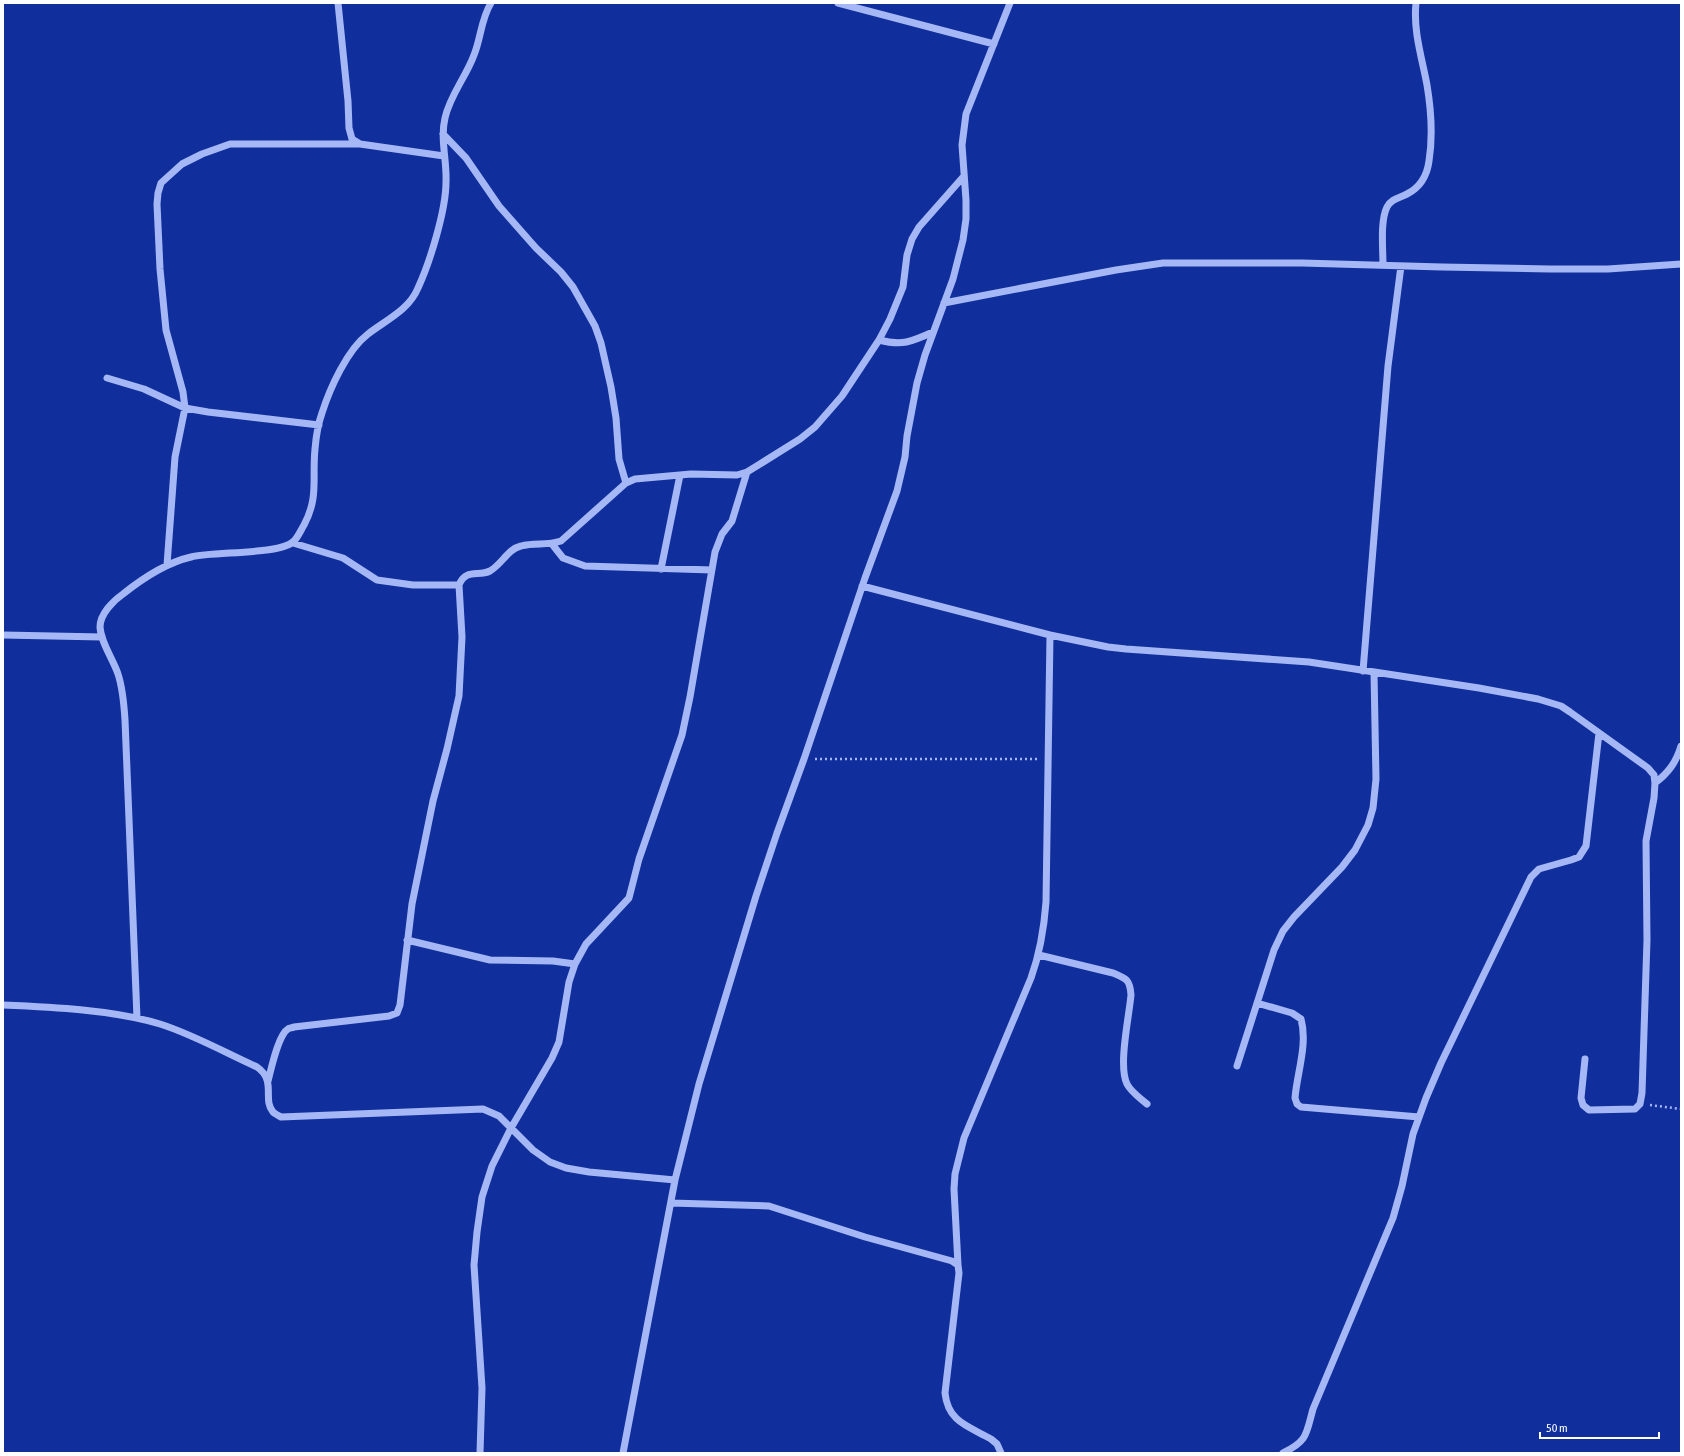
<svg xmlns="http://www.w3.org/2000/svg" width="1684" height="1456" viewBox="0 0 1684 1456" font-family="'Asap Condensed',sans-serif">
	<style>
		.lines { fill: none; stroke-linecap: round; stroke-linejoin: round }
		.path { stroke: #a5b8f5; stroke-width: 2.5; stroke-dasharray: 2 3; stroke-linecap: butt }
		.minor { stroke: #a5b8f5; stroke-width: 7 }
	</style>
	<rect width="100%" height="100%" fill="#102f9d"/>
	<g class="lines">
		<path class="path" d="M815,759H1038
			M1650,1105L1681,1109"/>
		<path class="minor" d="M338,3L348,101L349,128L352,139L360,144L444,156
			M838,3L994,44
			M443,134L466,158L499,206L536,248L561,272L573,287L595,326L601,343L611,387L616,418L619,459L626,483
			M1383,265C1383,249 1380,221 1387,207C1391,199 1399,198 1407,194C1421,187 1427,176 1429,161C1433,136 1431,109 1427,85C1422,58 1413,31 1416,3
			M944,303L1116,270L1163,263H1302L1442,267L1550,269H1608L1681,264
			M879,340C902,346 911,342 933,332
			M107,378L144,389L185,408L208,412L319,425
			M293,543L343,558L377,580L413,585H459
			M552,544L563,558L585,566L712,570
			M167,565L175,457L185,408L183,392L166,330L160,269L157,204L158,193L161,183L182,164L202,154L230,144H360
			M661,569L680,475
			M862,586L1050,635L1108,647L1126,649L1309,662L1479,688L1538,699L1561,706L1570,712L1648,768L1654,775L1655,783L1654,798L1646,841L1647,940L1642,1093L1640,1104L1635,1109L1589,1110L1583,1105L1581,1098L1585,1059
			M3,635L102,637
			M1363,671L1388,366L1401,266
			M1655,783C1668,773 1676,763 1681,746
			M407,940L490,960L553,961L575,964
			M1039,955L1113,973C1127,979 1130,980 1131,995C1129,1017 1118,1066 1127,1084C1131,1092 1140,1098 1147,1104
			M1257,1003L1292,1013L1301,1019C1308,1044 1297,1073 1295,1098L1297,1104L1301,1107L1419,1117
			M3,1005C52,1007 114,1010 160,1024C192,1034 226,1053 257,1067C277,1081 262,1099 273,1112C275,1114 279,1116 281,1117L483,1109L499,1116L533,1150L550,1162L566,1168L589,1172L675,1180
			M137,1018L125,720C124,704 123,689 118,674C113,659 101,643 100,627C100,614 113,601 123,594C143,578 165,563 191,557C213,551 281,555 294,541C298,537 301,530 304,525C319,497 312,479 315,449C316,437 318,424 322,413C330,388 347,350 368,334C386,320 409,310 418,288C430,262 446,210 446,182C447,160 440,139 445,118C450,95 466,77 474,55C481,38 481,19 491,3
			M1237,1066L1274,950L1283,931L1294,917L1342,867L1355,850L1368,825L1373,808L1376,779L1374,673
			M268,1081C271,1070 278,1035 288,1029C289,1028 292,1028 294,1027L389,1016L397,1013L400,1005L412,904L433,801L447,749L459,696L462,637L459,585C466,568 478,577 490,571C502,564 508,549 521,546C535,542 546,546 561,541L626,483L635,479L691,474L737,475L747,472L760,464L800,439L815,427L842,396L879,340L890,319L903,287L907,255L912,239L919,227L964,176
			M671,1203L769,1206L865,1237L952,1261L958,1265L959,1273L945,1393C948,1422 968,1426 991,1439L997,1444L1001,1453
			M958,1265L954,1189L955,1174L964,1138L1031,978C1040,953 1044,929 1046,902L1050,635
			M480,1453L482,1388L474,1265L477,1232L482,1197L492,1166L511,1128L552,1058L559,1042L569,982L575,964L586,944L629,898L639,859L682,735L690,697L715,552L722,534L732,521L747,472
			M623,1453L675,1180L699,1084L756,896L777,833L804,759L865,578L897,491L905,457L907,436L917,383L925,355L953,279L963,240L966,219V200L962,145L966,114L1010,3
			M1283,1453C1308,1441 1306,1434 1313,1409L1393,1218L1402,1186L1413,1134L1426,1098L1441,1063L1531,877L1539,869L1571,860L1579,857L1586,846L1599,733"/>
	</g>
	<rect width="1684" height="1456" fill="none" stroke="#ffffff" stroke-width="8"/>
	<path d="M1540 1432v6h119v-6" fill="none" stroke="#ffffff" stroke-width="2"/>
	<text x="1546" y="1432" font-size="12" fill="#ffffff" stroke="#102f9d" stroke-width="3" paint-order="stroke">50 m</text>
</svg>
